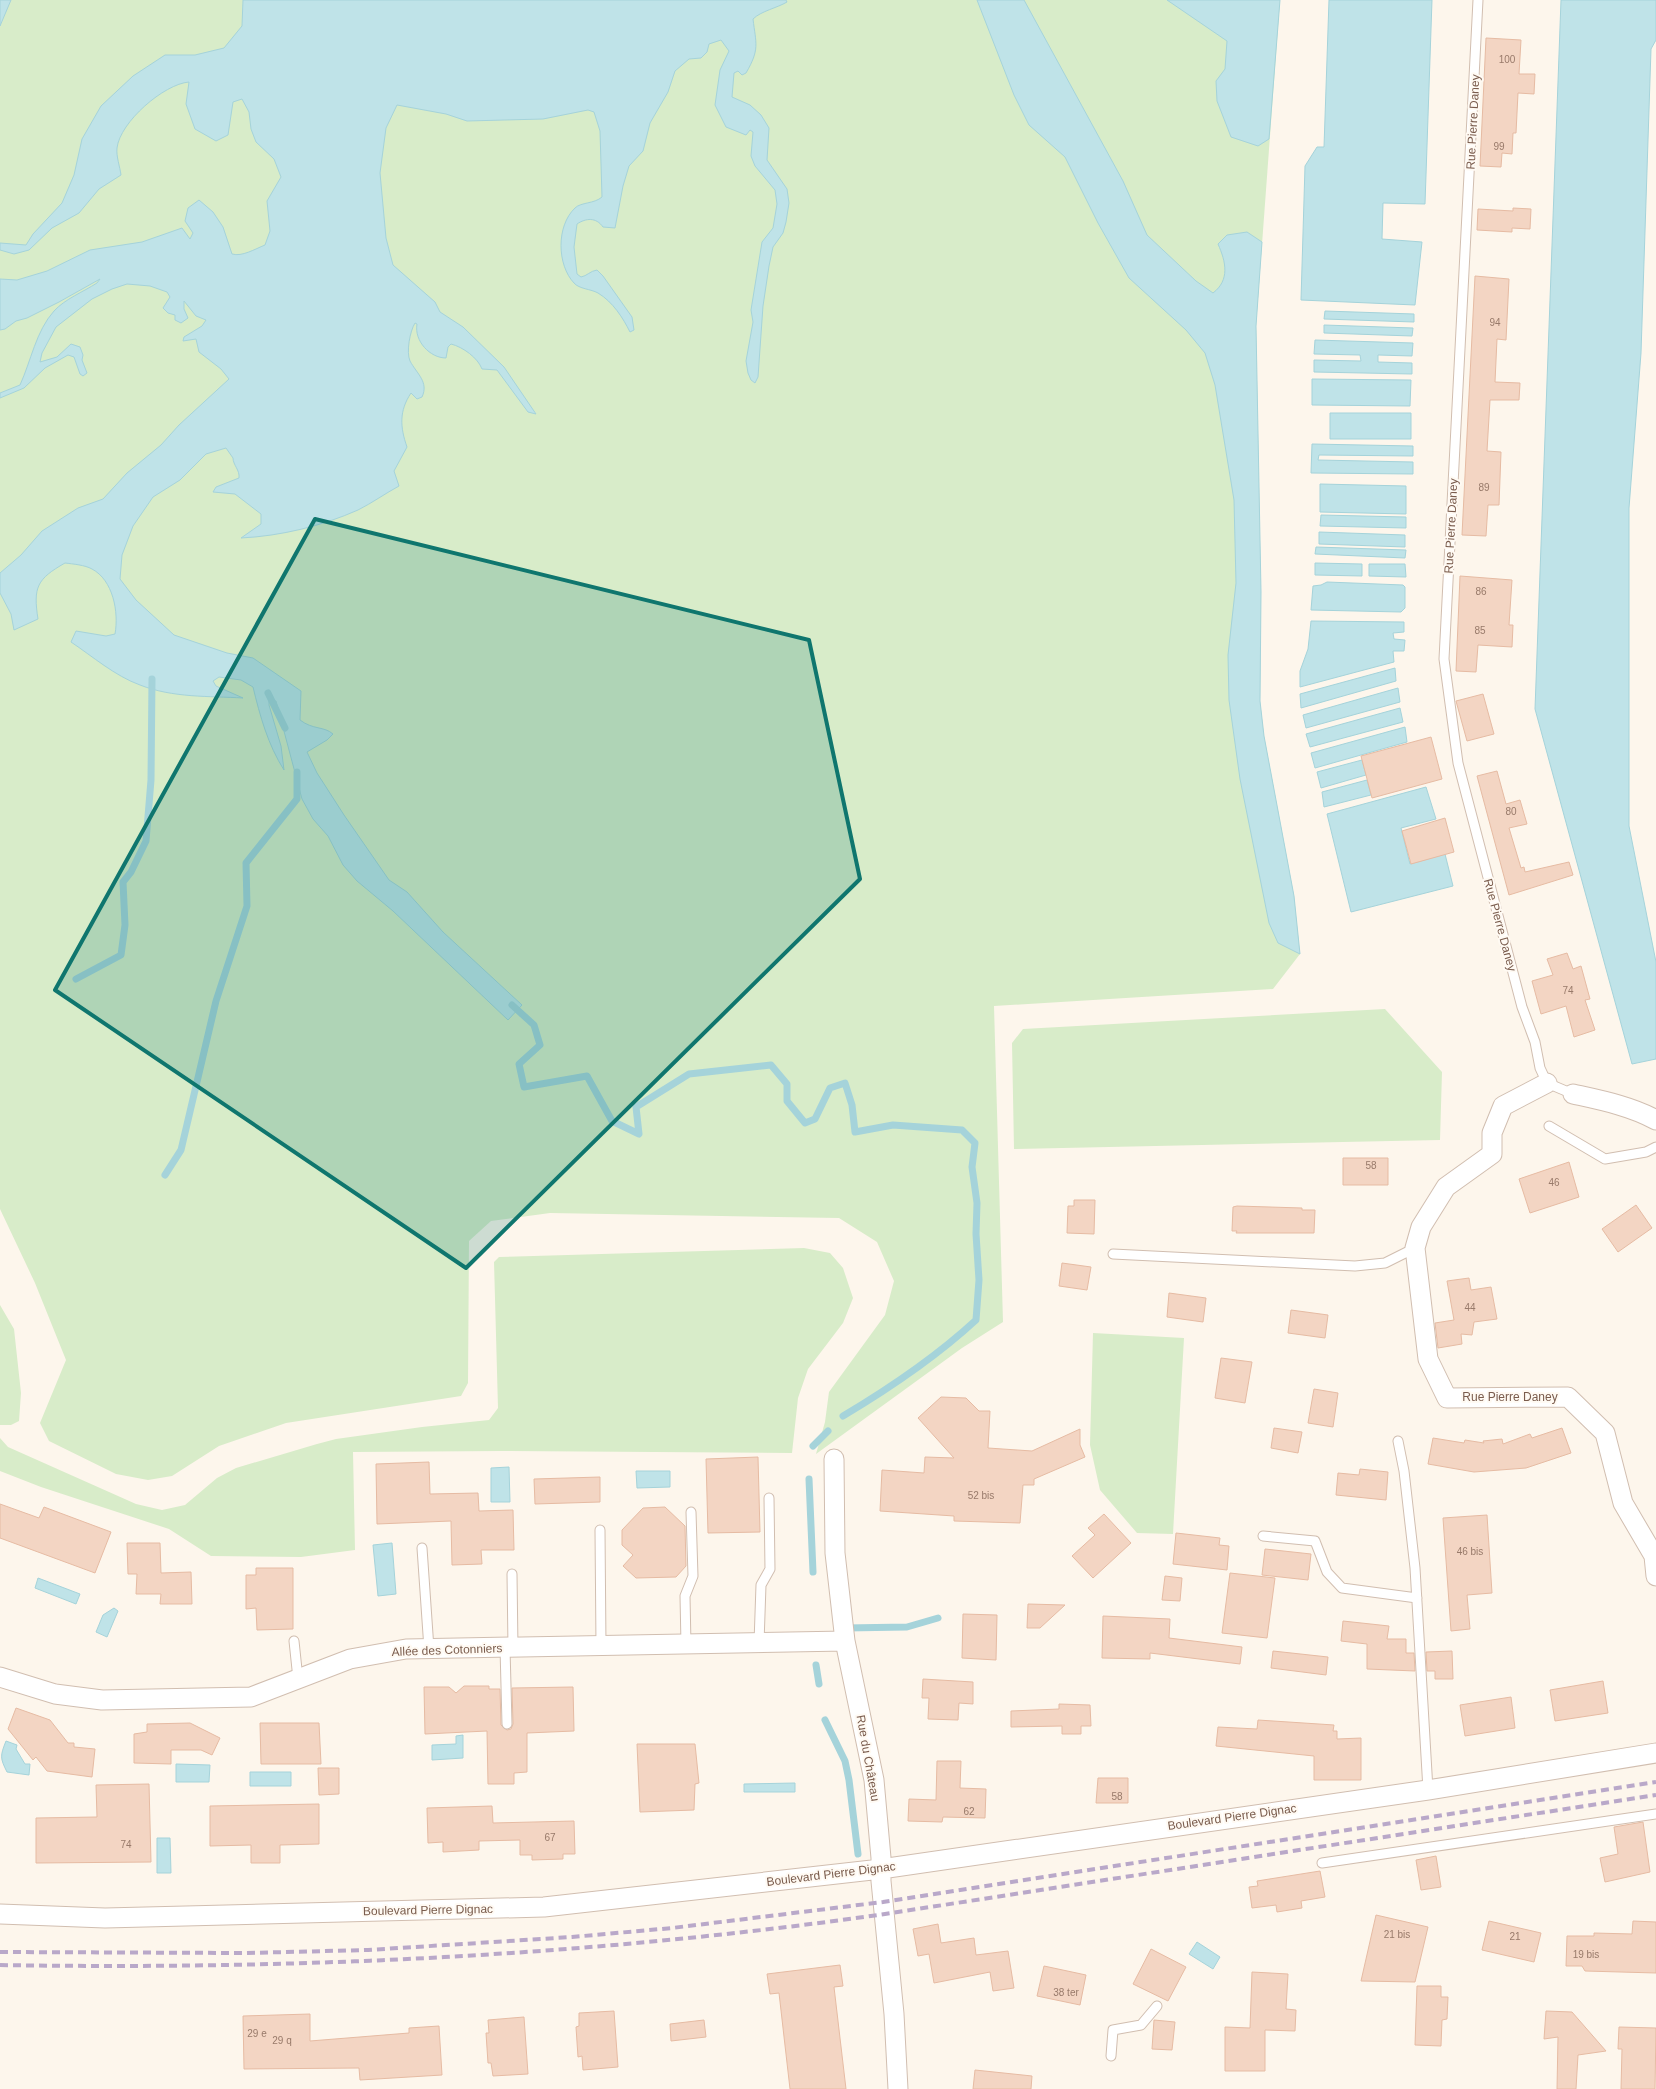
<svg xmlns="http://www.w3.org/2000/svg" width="1656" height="2089" viewBox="0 0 1656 2089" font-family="Arial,sans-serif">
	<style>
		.green { fill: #d8ecc9 }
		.water { fill: #bfe3e8; stroke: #a5d3da }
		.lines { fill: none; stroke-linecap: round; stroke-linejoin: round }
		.stream { stroke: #a5d3da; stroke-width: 7 }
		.building { fill: #f3d5c3; stroke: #e6bba3 }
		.lane-casing { stroke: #d1beb0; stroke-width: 11 }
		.street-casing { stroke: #d1beb0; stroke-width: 21 }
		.lane { stroke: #fff; stroke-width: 9 }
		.street { stroke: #fff; stroke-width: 19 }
		.rail { stroke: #b9a8c9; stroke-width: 4; stroke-dasharray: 8 5; stroke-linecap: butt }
		.marked { fill: #0f766e; fill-opacity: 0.2; stroke: #0f766e; stroke-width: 4; stroke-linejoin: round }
		.labels { text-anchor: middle; stroke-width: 4; stroke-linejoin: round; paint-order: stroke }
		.number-label { font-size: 10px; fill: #987a6a }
		.street-label { font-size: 12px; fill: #7a5c4d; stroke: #fffaf3 }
	</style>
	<rect width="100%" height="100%" fill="#fdf6ec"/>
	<path class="green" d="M0,0H1280L1256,326L1261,592L1260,701L1264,736L1294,896L1300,954L1273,989L994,1006L1003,1322L962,1348L816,1454L825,1422L829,1392L885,1315L894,1281L877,1242L839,1218L550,1213L491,1221L469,1241L468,1383L461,1396L286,1423L219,1446L172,1476L148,1480L116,1474L49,1441L40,1423L66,1360L35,1283L0,1209Z
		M1385,1009L1442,1072L1440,1140L1014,1149L1012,1043L1023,1029Z
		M804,1248L830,1253L843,1268L853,1298L843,1323L808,1369L798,1398L792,1453L502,1451L353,1452L355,1550L301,1557L211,1556L169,1529L41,1487L0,1471V1438L8,1447L136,1504L162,1510L185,1505L217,1478L236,1468L317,1444L336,1439L422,1427L489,1420L498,1408L494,1262L499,1257Z
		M0,1305L14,1329L21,1393L19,1421L11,1425H0Z
		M1093,1333L1184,1338L1173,1534L1137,1533L1100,1490L1090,1445Z"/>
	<path class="water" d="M0,0H11L0,26Z
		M243,0H786L787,2C777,8 761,11 753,19C756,44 760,49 746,73L742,75L738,71L734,73L732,97L750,105L761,115L769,128L767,160L787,189L789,203L786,222L783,233L773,247L769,266L763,306L758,377L755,383L751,380L748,373L746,361L753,322L751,310L762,242L773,228L777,204L775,190L755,166L751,156L753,132L750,130L746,135L726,127L715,105L720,70L729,51L721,40L709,44L707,52L701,58L689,59L675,71L668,92L650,123L643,151L629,166L623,186L615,228L603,227C596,217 586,218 577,224L574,247L577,274L581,277C587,276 590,271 597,270L603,276L632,317L634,330L630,332C623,318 613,302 598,293C591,289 579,289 574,283C557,265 556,226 575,208C581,202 594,204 602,197L600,131L594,112L588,110L543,119L467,121L446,114L397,105L386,128L380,173L386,238L393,265L435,302L440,312L463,327L504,367L536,414L528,412L497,370L482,369C478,358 463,347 451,344L448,347L446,358C430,358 414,341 417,324L415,323C410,331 406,352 410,361C417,374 429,382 422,397L417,399L411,393C399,411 400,427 407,447L394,471L399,486C386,493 372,503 358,510C322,526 281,536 241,538L261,524V514L235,494L213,492L216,487L239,478C240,470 233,465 233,458L226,448L206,454L180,480L153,497L133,526L122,555L120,579L136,600L174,635L227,653L253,658L301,691L300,720C313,730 324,726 333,734L327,740L307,752L317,773L344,815L389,880L407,892L443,932L522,1005L508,1020L393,911L357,881L343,865L328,836L313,819L302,799L276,701L269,700V705L281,746L284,770C268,745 260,716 253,687L241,680L219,677L213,681L216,686L243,698C209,696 173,698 140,685C115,676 92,656 71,642L76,631L106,636L115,634C119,612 113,580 92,569C85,565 73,564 65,563C37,579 33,587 38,619L14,630L11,614L0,593V573L21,555L42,531L78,508L103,499L127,473L161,445L179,425L229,379L221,369L199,352L196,339L183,341L184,337L202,326L206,320L196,316L184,301V309L188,318L181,323L175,320V315L168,313L163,308L170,297L167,292L150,286L127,284L112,289L92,299L56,327L42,353L40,362L57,357L71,344L80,347L83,355L82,360L87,373L83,376L80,374L74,357L68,355L45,368L24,388L0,398V393L20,385C31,361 36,331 54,311C65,299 83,292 97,283L100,279L59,302L27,318L16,321L5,329L0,330V279L17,280L47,271L90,250L142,242L182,228L190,239L193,233L185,221L188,208L199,200L213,212L223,227L232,254C242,257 255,249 265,245L270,231L267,201L281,177L274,159L256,142L251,129L249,112L242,99L233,102L228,135L216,141L195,129L186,104L189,82C164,84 120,122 117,148C116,156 120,167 121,175L99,189L79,213L52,228L29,250L14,254L0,250V243L26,245L33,234L62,203L74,175L82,139L101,106L133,76L165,55H195L224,48L242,26Z
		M977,0H1024L1123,181L1147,235L1196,281L1213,293C1230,280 1226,262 1218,244L1227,235L1247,232L1262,242L1256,326L1261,592L1260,701L1264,736L1294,896L1300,954L1278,943L1269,923L1240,779L1229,700L1228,655L1236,583L1234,500L1215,385L1205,353L1186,330L1129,278L1098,223L1065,157L1029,125L1014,95Z
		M1167,0H1280L1269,139L1258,146L1231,137L1217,101L1216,81L1225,69L1227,41Z
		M1329,0H1432L1425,204L1383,203L1382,239L1422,242L1415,305L1301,300L1305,166L1317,147H1324Z
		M1561,0H1656V40L1651,49L1641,353L1629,508V826L1656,962V1059L1632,1064L1535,709Z
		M1325,311L1414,314V322L1324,319Z
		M1324,325L1413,328L1412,336L1324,333Z
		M1315,340L1413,343L1412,356L1378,355V362L1412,363V374L1314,372V360L1361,361L1360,355L1314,354Z
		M1312,379L1411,380L1410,406L1312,405Z
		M1330,413H1411V439H1330Z
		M1312,444L1413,446V456L1319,455L1318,460L1413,462V474L1311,473Z
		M1320,484L1406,486V514L1320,512Z
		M1321,515L1406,517V528L1320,526Z
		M1319,532L1405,535V547L1319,544Z
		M1316,547L1406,550L1405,558L1315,554Z
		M1315,563L1362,564V576L1315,575Z
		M1369,564H1405L1406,577L1369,576Z
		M1327,582L1403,585L1405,587V608L1401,612L1311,610L1313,586L1321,585Z
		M1311,621L1404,622V632L1393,633L1394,639L1405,640L1404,651H1393L1394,662L1300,687V671L1308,649Z
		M1395,668L1396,681L1301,708L1300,694Z
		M1398,688L1400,702L1306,728L1303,715Z
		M1400,708L1403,722L1310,747L1306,734Z
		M1405,727L1407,742L1315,768L1311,753Z
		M1362,760L1366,775L1321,788L1317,772Z
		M1367,780L1371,795L1324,807L1322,792Z
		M1426,787L1436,819L1401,828L1410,864L1445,854L1453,886L1351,912L1327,814Z
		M509,1467L510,1502H491V1468Z
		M636,1471H670V1487L637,1488Z
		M392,1543L396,1594L378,1596L373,1545Z
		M38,1578L80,1594L76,1604L35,1588Z
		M114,1608L118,1611L107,1637L96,1632L103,1615Z
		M463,1735V1758L432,1760V1745L456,1744V1736Z
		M6,1741L17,1745L16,1749L25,1764H30L29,1775L7,1772C0,1758 0,1756 6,1741Z
		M176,1764L210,1765L209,1782H176Z
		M250,1772H291V1786H250Z
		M795,1783V1792H744V1784Z
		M157,1838H170L171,1873H157Z
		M1197,1942L1220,1957L1213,1969L1189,1954Z"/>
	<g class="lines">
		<path class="stream" d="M268,693L285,728
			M76,979L121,955L125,925L123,882L131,872L146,841L151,780L152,679
			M512,1005L534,1025L540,1045L519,1064L524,1087L587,1076L612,1121L639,1134L636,1107L689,1074L771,1065L787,1084V1101L805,1123L815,1119L830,1088L845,1083L852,1105L855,1132L893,1125L962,1130L975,1143L972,1167L977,1203L976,1234L979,1280L976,1320C936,1357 890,1388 843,1416
			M165,1175L181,1150L216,1001L247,906L246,863L297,799V772
			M813,1446L828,1431
			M809,1479L813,1572
			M845,1628L907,1627L938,1618
			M816,1665L819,1684
			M825,1720L845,1761L849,1780L858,1854"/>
	</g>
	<path class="building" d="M1486,38L1521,40L1519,74H1535L1534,94L1518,93L1516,133H1513L1512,154L1502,153L1501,167L1480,166Z
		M1513,208L1531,209L1530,229L1512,228V232L1477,230L1478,209L1513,211Z
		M1475,276L1509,279L1506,340L1497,339L1495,382L1520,383L1519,400H1490L1487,451L1501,452L1499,505H1488L1486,536L1462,535Z
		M1460,576L1512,580L1509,625H1513L1512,647L1478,645L1476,672L1456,671Z
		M1483,694L1494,734L1467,741L1456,701Z
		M1431,737L1442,779L1372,798L1361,756Z
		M1497,771L1506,804L1520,800L1527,824L1509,828L1521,868L1524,867L1525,872L1569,862L1573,875L1509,895L1477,776Z
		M1445,818L1454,852L1411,864L1402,831Z
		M1567,953L1573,969L1581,966L1590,999L1585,1000L1595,1030L1574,1037L1566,1006L1541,1014L1532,981L1553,975L1547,959Z
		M1343,1158H1388V1185H1343Z
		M1569,1162L1579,1197L1530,1213L1519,1179Z
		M1074,1200H1095L1094,1234L1067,1233L1068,1206H1074Z
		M1636,1205L1652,1228L1618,1252L1602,1229Z
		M1237,1206L1302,1208V1210H1315L1314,1233H1236L1237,1231H1232L1233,1207Z
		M1062,1263L1091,1267L1087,1290L1059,1286Z
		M1469,1278L1471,1290L1491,1287L1497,1319L1474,1322L1472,1335L1461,1334L1462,1344L1438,1348L1435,1323L1454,1320L1447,1281Z
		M1169,1293L1206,1298L1203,1322L1167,1317Z
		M1291,1310L1328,1315L1325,1338L1288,1333Z
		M1221,1358L1252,1362L1245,1403L1215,1398Z
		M1314,1389L1338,1393L1333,1427L1308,1423Z
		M941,1397L966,1398L979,1411H990L988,1448L1032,1451L1080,1429V1445L1085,1457L1034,1479V1485H1023L1020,1523L954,1521V1516L880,1511L882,1470L924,1473L925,1457L954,1458L918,1418Z
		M1274,1428L1302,1432L1298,1453L1271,1448Z
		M1562,1428L1571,1453L1526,1468L1474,1472L1428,1464L1433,1438L1464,1443L1465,1440L1484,1443L1483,1441L1502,1439L1503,1444L1530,1434L1532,1438Z
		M758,1457L760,1532L708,1533L706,1459Z
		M429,1462L430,1494L478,1493L479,1511L513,1510L514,1550H481L482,1564L452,1565L451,1521L377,1524L376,1464Z
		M1360,1469L1388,1472L1386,1500L1336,1495L1338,1473L1359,1475Z
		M600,1477V1502L535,1504L534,1479Z
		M0,1504L39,1518L44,1507L111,1532L95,1573L0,1538Z
		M665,1507L685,1526L686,1566L676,1577L636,1578L623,1566L633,1555L622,1545V1530L643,1508Z
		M1104,1514L1131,1543L1093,1578L1072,1556L1095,1535L1088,1528Z
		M1487,1515L1492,1593L1467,1595L1470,1629L1451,1631L1443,1518Z
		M1176,1533L1220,1538L1219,1545L1229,1546L1227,1570L1173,1564Z
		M127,1543H160L161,1573L191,1572L192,1604H160L161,1594H136L137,1574H128Z
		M1265,1549L1311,1554L1308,1580L1262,1575Z
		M256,1568H293V1629L257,1630L256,1608L246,1609V1575H256Z
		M1230,1573L1275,1578L1267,1638L1222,1633Z
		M1165,1576L1182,1578L1180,1601L1162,1600Z
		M1028,1604L1065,1605L1040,1628H1027Z
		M963,1614L997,1615L996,1660L962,1658Z
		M1103,1616L1170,1619L1169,1638L1242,1647L1240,1664L1150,1653V1659L1102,1658Z
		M1343,1621L1389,1626L1387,1639H1406V1653H1414L1415,1671L1367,1669V1644L1341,1641Z
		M1273,1651L1328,1657L1326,1675L1271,1668Z
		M1452,1651L1453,1679H1435V1671H1427L1426,1652Z
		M923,1679L973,1682V1704L959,1703L958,1720L928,1719L929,1698H922Z
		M1603,1681L1608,1713L1555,1721L1550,1690Z
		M464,1686H489V1689H500L501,1725L507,1730L511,1729L513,1724L512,1688L573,1687L574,1731L527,1733V1772L514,1773V1784H488L487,1731L425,1734L424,1687H449L456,1693Z
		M1511,1697L1515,1728L1465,1736L1460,1705Z
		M1059,1704L1090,1705L1091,1726H1081V1734H1062V1726L1011,1727V1711L1059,1709Z
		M16,1708L50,1720L68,1743H74V1747L95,1749L92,1777L47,1771L36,1757L33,1760L8,1729Z
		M1258,1720L1334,1725L1333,1731H1337V1739L1361,1738V1780H1314V1756L1216,1746L1218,1727L1257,1729Z
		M190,1723L220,1738L212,1755L201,1750H171V1764L134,1763V1734L147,1732V1724Z
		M260,1723H319L321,1764H261Z
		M637,1744H695L699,1783L695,1784L694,1810L640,1812Z
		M937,1761H961L960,1788L986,1789L985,1818L943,1817L942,1822L908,1821L909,1799L936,1800Z
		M318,1768H339V1794L319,1795Z
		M1098,1778H1128V1803H1096Z
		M149,1784L151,1862L36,1863V1818L97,1817L96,1785Z
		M319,1804V1844L280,1845V1863H251V1845L210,1846V1806Z
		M492,1806L493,1823L574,1821L575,1854H563V1859L532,1860V1855H520V1840L479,1841V1850L443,1852V1842L428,1843L427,1808Z
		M1643,1822L1650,1872L1605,1882L1600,1858L1618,1854L1614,1827Z
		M1436,1856L1441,1887L1421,1890L1416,1860Z
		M1320,1871L1325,1897L1301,1901L1302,1908L1277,1912L1276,1905L1252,1908L1249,1887L1258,1886L1257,1881Z
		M1376,1915L1428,1927L1415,1982L1361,1981Z
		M1489,1921L1541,1933L1534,1962L1482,1950Z
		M1633,1921L1656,1922V1973L1585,1971L1582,1966H1566L1567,1936H1594V1933L1632,1934Z
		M938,1924L941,1943L974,1938L976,1955L1008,1951L1014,1988L993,1991L990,1972L934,1983L929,1954L918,1956L913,1929Z
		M1151,1949L1186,1967L1168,2001L1133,1984Z
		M840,1965L843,1986L834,1987L846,2089H790L779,1993L770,1994L767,1974Z
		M1044,1966L1086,1975L1080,2005L1037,1996Z
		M1252,1972L1288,1974L1286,2009L1296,2010L1295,2031L1265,2030V2071H1225V2027L1250,2028Z
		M1417,1986H1441V1997H1448L1447,2019L1442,2020L1441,2046L1415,2045Z
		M614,2011L618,2067L583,2070L582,2056L578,2057L576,2027L579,2026V2013Z
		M1546,2011L1572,2012L1606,2051L1578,2055L1576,2089H1557L1558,2037L1544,2039Z
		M310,2014V2041L409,2033V2028L439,2026L442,2075L360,2080L359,2068L244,2069L243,2016Z
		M524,2017L528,2074L493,2076L491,2063H488L486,2033H489L488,2020Z
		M704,2020L706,2037L671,2041L670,2024Z
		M1154,2020L1175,2022L1172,2050L1152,2049Z
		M1619,2027L1656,2028L1655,2089H1621L1622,2049H1618Z
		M975,2070L1032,2076L1031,2089H973Z"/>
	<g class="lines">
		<defs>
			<path id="lane" d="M1478,0L1444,659L1458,763L1522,1007L1535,1042L1540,1068L1547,1083L1573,1094
				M1549,1126L1605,1159L1646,1152L1656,1147
				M1113,1254L1355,1266L1385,1263L1415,1248
				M1398,1441L1404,1471L1415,1568L1428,1790
				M600,1530L601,1646
				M1263,1536L1315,1541L1327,1572L1342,1588L1417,1598
				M422,1548L429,1649
				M512,1574L513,1648
				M294,1641L298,1679
				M759,1643L761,1585L770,1569L769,1498
				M686,1645L685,1596L693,1576L691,1512
				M505,1648L507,1724
				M1322,1863L1656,1814
				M1111,2056L1113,2030L1141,2025L1157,2006"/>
			<path id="street" d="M1547,1083L1503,1106L1492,1133V1154L1446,1187L1421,1227L1415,1248L1428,1359L1447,1398L1568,1397L1605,1433L1623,1503L1654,1556L1656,1576
				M1573,1094C1600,1100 1631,1106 1656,1120
				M834,1459L835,1553L845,1641L874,1780L881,1858V1881L894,2014L898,2089
				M0,1677L55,1694L102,1700L251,1697L350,1659L406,1649L845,1641
				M0,1914L105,1918L544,1907L881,1869L1428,1790L1656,1753"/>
		</defs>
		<use href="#lane" class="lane-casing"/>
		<use href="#street" class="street-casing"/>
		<use href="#lane" class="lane"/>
		<use href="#street" class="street"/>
		<path class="rail" d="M0,1952L246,1953L368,1950L572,1937L672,1928L883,1902L1656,1782
			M0,1965C296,1970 591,1956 885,1914L1656,1795"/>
	</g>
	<path class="marked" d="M315,519L809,640L860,879L466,1268L55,990Z"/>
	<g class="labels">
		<g class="number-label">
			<text x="1507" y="63">100</text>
			<text x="1499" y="150">99</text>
			<text x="1495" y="326">94</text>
			<text x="1484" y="491">89</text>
			<text x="1481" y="595">86</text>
			<text x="1480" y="634">85</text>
			<text x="1511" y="815">80</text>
			<text x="1568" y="994">74</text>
			<text x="1371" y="1169">58</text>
			<text x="1554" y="1186">46</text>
			<text x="1470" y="1311">44</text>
			<text x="981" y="1499">52 bis</text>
			<text x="1470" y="1555">46 bis</text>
			<text x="1117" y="1800">58</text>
			<text x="969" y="1815">62</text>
			<text x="550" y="1841">67</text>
			<text x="126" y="1848">74</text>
			<text x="1397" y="1938">21 bis</text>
			<text x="1515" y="1940">21</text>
			<text x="1586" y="1958">19 bis</text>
			<text x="1066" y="1996">38 ter</text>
			<text x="257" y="2037">29 e</text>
			<text x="282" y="2044">29 q</text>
		</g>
		<g class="street-label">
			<text transform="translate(1473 122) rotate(-87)" y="4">Rue Pierre Daney</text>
			<text transform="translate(1451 526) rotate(-87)" y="4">Rue Pierre Daney</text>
			<text transform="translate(1500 925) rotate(75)" y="4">Rue Pierre Daney</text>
			<text x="1510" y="1401">Rue Pierre Daney</text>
			<text transform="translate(447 1650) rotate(-2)" y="4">Allée des Cotonniers</text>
			<text transform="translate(868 1758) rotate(80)" y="4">Rue du Château</text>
			<text transform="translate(1232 1817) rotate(-8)" y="4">Boulevard Pierre Dignac</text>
			<text transform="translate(831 1874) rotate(-7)" y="4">Boulevard Pierre Dignac</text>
			<text transform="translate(428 1910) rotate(-1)" y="4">Boulevard Pierre Dignac</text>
		</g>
	</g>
</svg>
